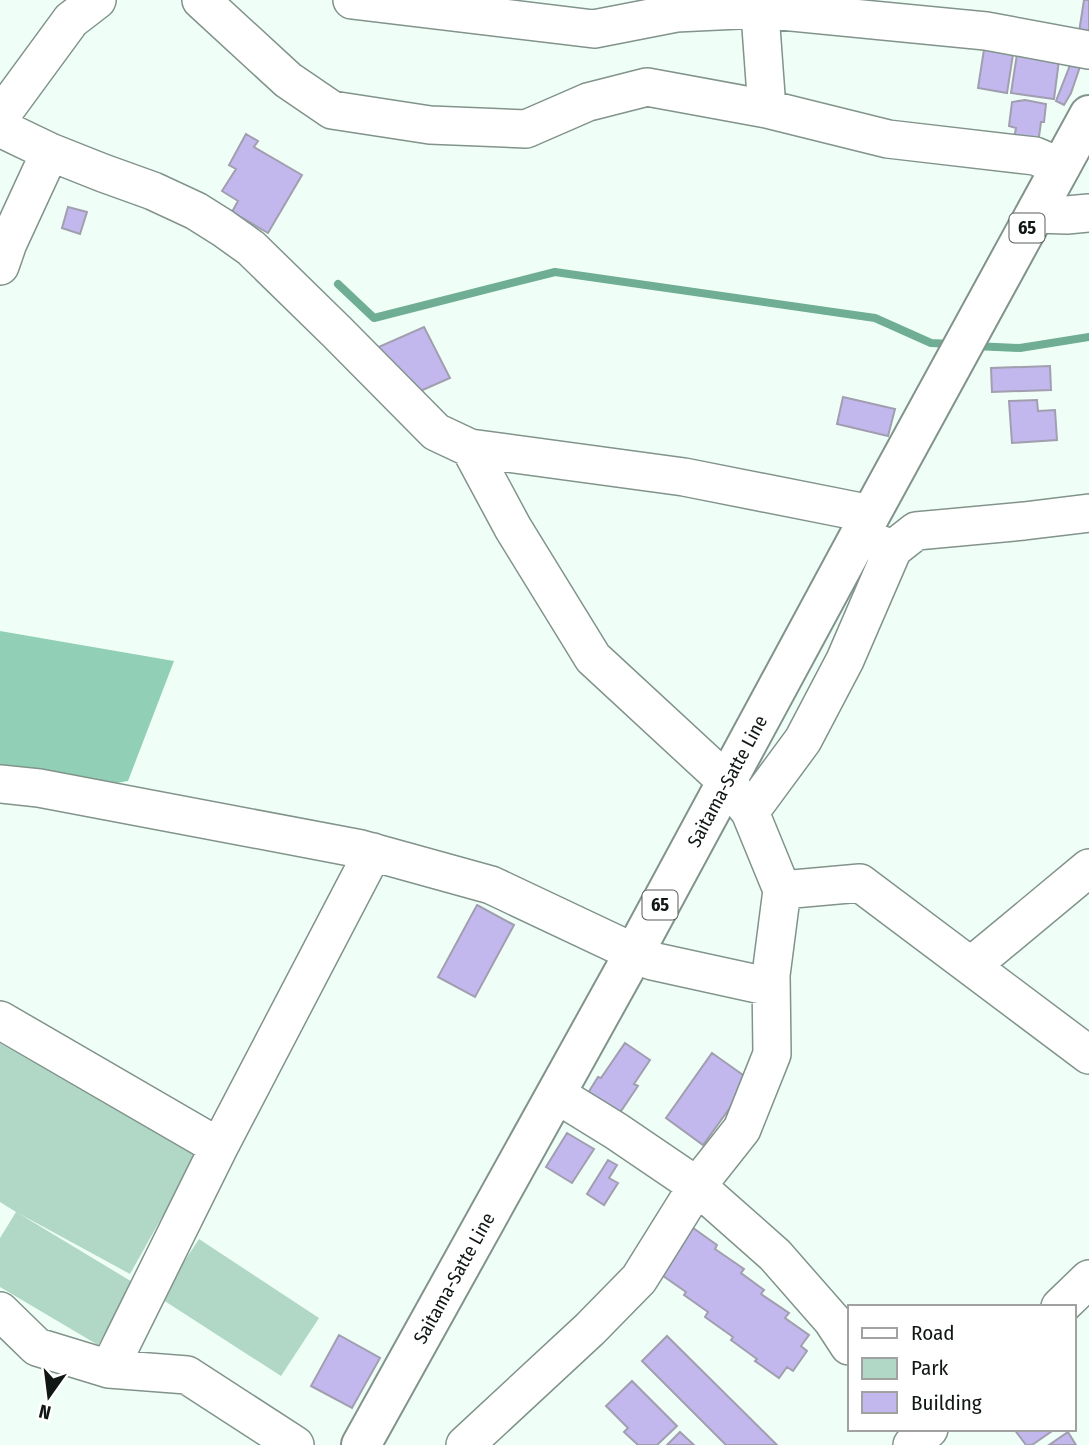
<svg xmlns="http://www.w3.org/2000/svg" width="1089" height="1445" viewBox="0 0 1089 1445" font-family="'Fira Sans Condensed',sans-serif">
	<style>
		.green { fill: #b1d8c7 }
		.forest { fill: #91d0b6 }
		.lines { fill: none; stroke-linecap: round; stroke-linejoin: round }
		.stream { stroke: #6fae94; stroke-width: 8 }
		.building { fill: #c2b8ed; stroke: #a19eaf; stroke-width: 2 }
		.minor-casing { stroke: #81938b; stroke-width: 40 }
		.major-casing { stroke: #81938b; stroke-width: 42 }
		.minor { stroke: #fff; stroke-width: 37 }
		.major { stroke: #fff; stroke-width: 38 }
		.labels { text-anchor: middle; stroke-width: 5; stroke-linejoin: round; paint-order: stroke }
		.shield { fill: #fff; stroke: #585d5a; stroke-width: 2 }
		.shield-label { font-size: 18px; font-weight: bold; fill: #101714 }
		.street-label { font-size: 19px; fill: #101714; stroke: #fff }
	</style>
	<rect width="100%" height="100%" fill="#effff7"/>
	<path class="green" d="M0,1043L198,1153L130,1274L18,1213L134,1283L98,1345L0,1287V1238L16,1212L0,1202Z
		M199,1239L319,1318L281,1376L160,1298Z"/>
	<path class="forest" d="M0,631L174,661L128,781L0,803Z"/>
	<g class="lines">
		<path class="stream" d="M338,284L374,318L555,272L875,318L931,343L951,344
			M974,346L1020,348L1089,337"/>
	</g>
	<path class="building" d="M1084,0H1089V34L1079,32Z
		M985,43L1014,48L1007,93L978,88Z
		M1017,54L1059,60L1054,99L1011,93Z
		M1074,55L1083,58L1071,93L1064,105L1056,101Z
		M1025,100L1046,104L1044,122H1041L1038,144L1014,139L1016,128L1009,126L1012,102Z
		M246,134L258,141L254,147L302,175L268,233L232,212L238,201L222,191L236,169L229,165Z
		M68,207L87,212L80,234L62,228Z
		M424,327L450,378L418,392L374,349Z
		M1050,366L1051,390L992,392L991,368Z
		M843,397L895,409L888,436L837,424Z
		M1037,400L1038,411L1055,410L1057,440L1012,443L1009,401Z
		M477,905L514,925L475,997L438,977Z
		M625,1043L650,1060L634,1084L638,1086L619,1114L588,1093L598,1077L601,1078Z
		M712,1053L750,1080L703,1145L666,1118Z
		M567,1133L594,1149L572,1183L546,1167Z
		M608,1160L617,1165L609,1178L618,1183L604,1205L587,1194Z
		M689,1225L717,1245L715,1249L744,1269L741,1273L764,1290L761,1294L789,1313L785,1318L809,1335L801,1346L807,1351L793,1371L787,1367L779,1378L755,1361L757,1359L731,1340L733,1337L705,1317L708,1312L684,1295L686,1292L656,1271Z
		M339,1335L380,1358L352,1408L311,1386Z
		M667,1336L777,1445H726L642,1361Z
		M632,1381L677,1426L657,1445H638L624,1432L628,1428L606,1406Z
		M1014,1429H1055L1032,1445H1026Z
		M680,1432L694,1445H667Z
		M1068,1432L1076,1445H1049Z"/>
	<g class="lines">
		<defs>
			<path id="minor" d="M201,0L288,80L332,110L430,125L526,129L588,102L647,87L767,109L888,139L1035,156L1061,167
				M352,0L594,29L676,13L760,9L986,31L1089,50
				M759,0L767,109
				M0,120L5,110L71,20L97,0
				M0,128L50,152L103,173L153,191L196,211L223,228L251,248L337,332L436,432L470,448L684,477L871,514
				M1035,214L1067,215L1089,213
				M0,266L8,243L50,152
				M871,541L893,549L916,531L1024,521L1089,513
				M0,784L39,788L361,849L491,885L652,961L771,987
				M750,812L803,740L845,660L893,549
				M782,890L860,883L1089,1055
				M971,966L1089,868
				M0,1020L219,1147
				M556,1094L616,1131L697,1186L775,1255L832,1320L849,1346
				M1060,1307L1089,1279
				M0,1311L37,1347L109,1369L187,1375L295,1445
				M109,1369L219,1147L373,852
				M465,1445L590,1329L639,1279L697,1186L742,1129L772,1054L771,975L782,890L750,812L726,781L593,658L513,528L470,448
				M912,1445L929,1429"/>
			<g id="major">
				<path id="s1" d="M361,1445L634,953L871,514L1089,115"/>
			</g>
		</defs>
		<use href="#minor" class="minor-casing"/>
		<use href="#major" class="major-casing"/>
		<use href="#minor" class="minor"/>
		<use href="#major" class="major"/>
	</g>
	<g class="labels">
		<g class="shield">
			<rect x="1009.5" y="213.5" width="35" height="29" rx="5"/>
			<rect x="642.5" y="890.5" width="35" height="29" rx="5"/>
		</g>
		<g class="shield-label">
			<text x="1027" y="234">65</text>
			<text x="660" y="911">65</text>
		</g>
		<g class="street-label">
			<text dy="7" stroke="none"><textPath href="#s1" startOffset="758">Saitama-Satte Line</textPath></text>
			<text dy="7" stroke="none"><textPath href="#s1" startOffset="191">Saitama-Satte Line</textPath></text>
		</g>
	</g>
	<rect x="848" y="1305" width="228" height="126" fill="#ffffff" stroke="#9fa2a1" stroke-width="2"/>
	<rect x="862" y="1328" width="35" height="10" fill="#ffffff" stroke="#9fa2a1" stroke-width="2"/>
	<text x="911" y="1340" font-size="21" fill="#101714">Road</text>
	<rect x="862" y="1358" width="35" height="21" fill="#b1d8c7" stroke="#9fa2a1" stroke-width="2"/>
	<text x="911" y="1375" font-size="21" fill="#101714">Park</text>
	<rect x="862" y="1392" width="35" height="21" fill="#c2b8ed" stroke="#9fa2a1" stroke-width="2"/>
	<text x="911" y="1410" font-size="21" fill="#101714">Building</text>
	<g transform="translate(49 1396) rotate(194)" stroke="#ffffff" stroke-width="5" paint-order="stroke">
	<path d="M0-5L12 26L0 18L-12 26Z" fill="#101714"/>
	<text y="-10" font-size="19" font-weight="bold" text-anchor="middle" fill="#101714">N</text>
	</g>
</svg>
